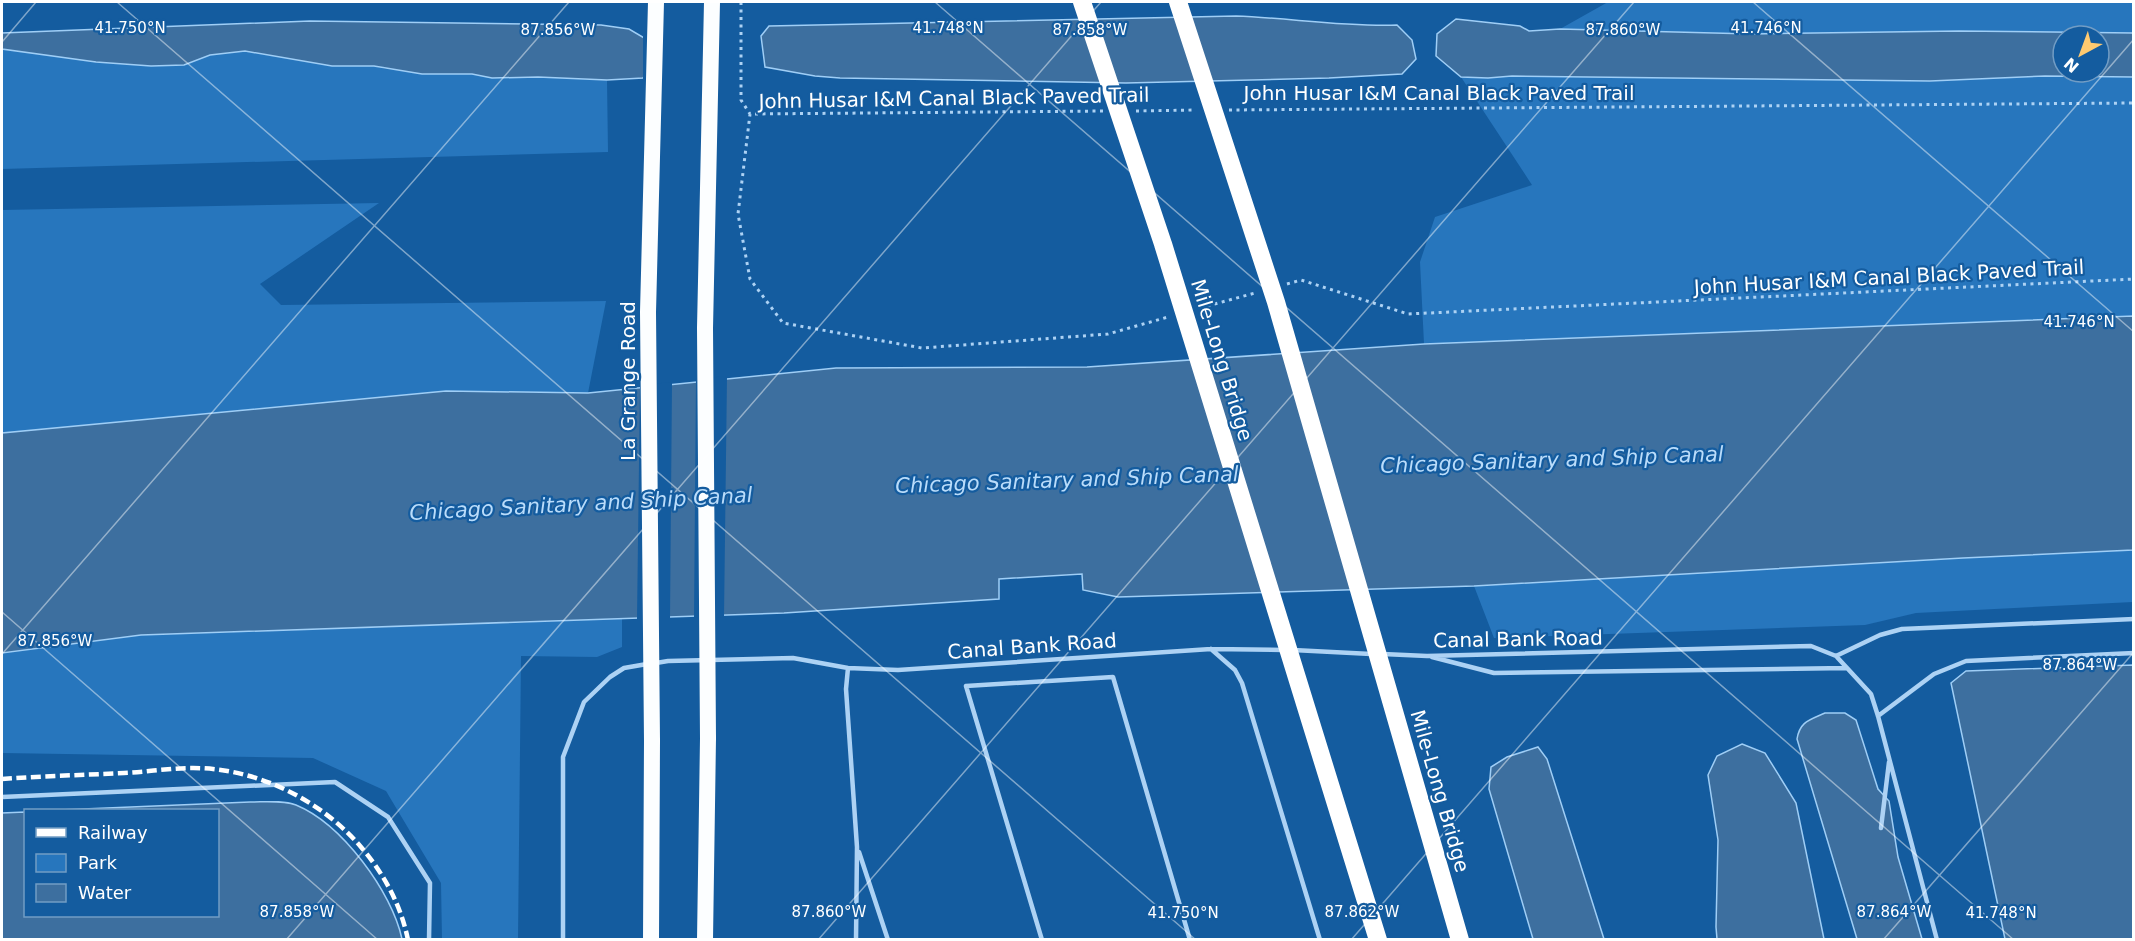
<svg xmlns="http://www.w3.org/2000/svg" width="2135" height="941" viewBox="0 0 2135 941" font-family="'DejaVu Sans',sans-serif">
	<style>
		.green { fill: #2776bd }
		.water { fill: #3d6f9f; stroke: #9fcef6; stroke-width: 1.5; fill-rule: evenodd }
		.pier { fill: #145c9f }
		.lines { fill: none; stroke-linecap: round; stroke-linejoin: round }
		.path { stroke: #add2f4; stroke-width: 3; stroke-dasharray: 3 4.5; stroke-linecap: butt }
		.service { stroke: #add2f4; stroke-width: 4.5 }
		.trunk { stroke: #fcfeff; stroke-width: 16 }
		.rail { stroke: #fff; stroke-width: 4.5; stroke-dasharray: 10 4.5; stroke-linecap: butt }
		.trunk-bridge { stroke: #fcfeff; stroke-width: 16 }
		.motorway-bridge { stroke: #fff; stroke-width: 18 }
		.ticks { fill: none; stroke: #fff; stroke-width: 1.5; stroke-opacity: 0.45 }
		.labels { text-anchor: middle; stroke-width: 4.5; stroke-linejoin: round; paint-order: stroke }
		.street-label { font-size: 20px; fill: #fff; stroke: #145c9f }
		.water-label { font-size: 21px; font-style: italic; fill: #badcfa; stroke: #145c9f }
		.ticks-label { font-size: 15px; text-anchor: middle; fill: #fff; stroke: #145c9f; stroke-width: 4.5; stroke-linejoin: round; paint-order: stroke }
	</style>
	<rect width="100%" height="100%" fill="#145c9f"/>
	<path class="green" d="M1608,2H2134L2133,33L1959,31L1752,34L1560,29Z
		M2,49L96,62L151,66L183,65L210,55L245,51L332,66H374L385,69L472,74L492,78L538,77L607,80L608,152L2,169Z
		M1512,76L1930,81L2045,76L2133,77V316L1424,344L1420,262L1435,217L1532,185L1461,77L1488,78Z
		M379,203L260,284L281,305L606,301L588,393L446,391L2,433V210Z
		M2133,550V602L1916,613L1865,625L1494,638L1474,586L1963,558Z
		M622,617V647L597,657L521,656L518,939H442L441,883L386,791L313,758L2,753V653L141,635L517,623Z"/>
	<path class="water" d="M1236,16C1290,18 1343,27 1397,25L1412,40L1416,59L1402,74L1329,78L1126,83L840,78L815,76L765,67L761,36L769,26Z
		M1456,19L1520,26L1529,31L1560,29L1752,34L1959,31L2133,33V77L2045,76L1930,81L1512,76L1488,78L1461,77L1436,56L1437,34ZM2063,36H2099V72H2063Z
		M310,21L601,25L629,29L663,49L643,78L607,80L538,77L492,78L472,74H422L374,66H332L245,51L210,55L184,65L151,66L96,62L2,49V33Z
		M2133,316V550L1963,558L1474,586L1118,597L1083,590L1082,574L999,579V599L784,613L141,635L2,653V433L446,391L588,393L836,368L1087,367L1424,344Z
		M2133,665V939H2005L1951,683L1966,671Z
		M1825,713H1845L1856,720L1878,789L1889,801L1898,857L1922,939H1857L1797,739C1800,721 1810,720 1825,713Z
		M1742,744L1765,753L1796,803L1824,939H1717L1716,927L1718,840L1708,775L1717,756Z
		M1538,747L1547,759L1604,939H1533L1489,789L1491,767L1507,757Z
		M250,802C265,802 282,800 296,805C342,824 392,892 402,939H2V813L25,812L26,916H218V810H59Z"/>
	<path class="pier" d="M643,33L665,47L668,58L660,73L643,81Z
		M727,376L724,617L694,618L696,379Z
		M672,382L670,619H637L640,385Z"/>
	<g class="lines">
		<path class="path" d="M741,2V100L750,114
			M1229,110L2134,103
			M1103,111L750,114L738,214L750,279L783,323L922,348L1108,334L1168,317
			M1136,111L1196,110
			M1287,284L1301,280L1408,314L2134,279
			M1200,308L1255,293"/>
		<path class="service" d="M1211,649L1235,670L1242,683L1320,940
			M1293,650L1371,654
			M1383,654L1427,656L1811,646L1836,656L1871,694L1878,716L1937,940
			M1836,656L1880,635L1902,629L2134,619
			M1432,657L1494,673L1847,668
			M656,663L668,661L793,658L848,668L898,670L1211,649L1285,650
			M848,668L846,689L857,847L856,940
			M1878,716L1934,674L1966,661L2134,653
			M2,797L335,782L388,817L430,883L429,940
			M1881,828L1889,762
			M859,852L888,940
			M563,940V757L584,702L610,677L624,668L647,664
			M1042,940L966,686L1113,677L1190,940"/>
		<path class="trunk" d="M651,940L652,741
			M705,940L708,738"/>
		<path class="rail" d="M2,779C42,776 83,775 124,773C147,772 170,768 193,768C256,768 320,799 361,847C384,874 401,905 408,940"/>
		<path class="trunk-bridge" d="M708,738L705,328L712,2
			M652,741L648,312L656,2"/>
		<path class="motorway-bridge" d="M1082,2L1163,244L1378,940
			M1178,2L1276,302L1460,940"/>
	</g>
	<path class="ticks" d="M117,2L1196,940M935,2L2014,940M1753,2L2134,332M2,42L36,2M2,612L378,940M2,654L569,2M286,940L1101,2M818,940L1634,2M1351,940L2134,39M1883,940L2134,652"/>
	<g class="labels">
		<g class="street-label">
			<text x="1439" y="100">John Husar I&amp;M Canal Black Paved Trail</text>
			<text transform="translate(954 98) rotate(-1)" y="7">John Husar I&amp;M Canal Black Paved Trail</text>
			<text transform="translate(1889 277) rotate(-3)" y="7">John Husar I&amp;M Canal Black Paved Trail</text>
			<text transform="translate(1222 360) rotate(73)" y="7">Mile-Long Bridge</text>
			<text transform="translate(628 381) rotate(-90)" y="7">La Grange Road</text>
			<text transform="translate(1518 639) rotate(-1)" y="7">Canal Bank Road</text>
			<text transform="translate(1032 646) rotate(-4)" y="7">Canal Bank Road</text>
			<text transform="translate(1440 791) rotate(74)" y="7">Mile-Long Bridge</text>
		</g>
		<g class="water-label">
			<text transform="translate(1552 460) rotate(-2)" y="7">Chicago Sanitary and Ship Canal</text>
			<text transform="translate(1067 480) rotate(-2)" y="7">Chicago Sanitary and Ship Canal</text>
			<text transform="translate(581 504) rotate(-3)" y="7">Chicago Sanitary and Ship Canal</text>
		</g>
	</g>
	<g class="ticks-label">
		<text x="130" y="33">41.750°N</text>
		<text x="948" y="33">41.748°N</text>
		<text x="1766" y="33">41.746°N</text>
		<text x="558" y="35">87.856°W</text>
		<text x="1090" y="35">87.858°W</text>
		<text x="1623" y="35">87.860°W</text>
		<text x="2079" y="327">41.746°N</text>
		<text x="55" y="646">87.856°W</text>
		<text x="2080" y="670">87.864°W</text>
		<text x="297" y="917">87.858°W</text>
		<text x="829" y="917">87.860°W</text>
		<text x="1362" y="917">87.862°W</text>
		<text x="1894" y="917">87.864°W</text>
		<text x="1183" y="918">41.750°N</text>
		<text x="2001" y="918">41.748°N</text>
	</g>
	<rect width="2135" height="941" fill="none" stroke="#ffffff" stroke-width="6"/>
	<rect x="24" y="809" width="195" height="108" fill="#145c9f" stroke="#729dc5" stroke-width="1.5"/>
	<rect x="36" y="828" width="30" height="9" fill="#ffffff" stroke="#729dc5" stroke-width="1.5"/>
	<text x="78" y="839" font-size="18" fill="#ffffff">Railway</text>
	<rect x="36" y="854" width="30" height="18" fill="#2776bd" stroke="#729dc5" stroke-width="1.5"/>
	<text x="78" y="869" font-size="18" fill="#ffffff">Park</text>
	<rect x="36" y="884" width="30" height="18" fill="#3d6f9f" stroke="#729dc5" stroke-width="1.5"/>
	<text x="78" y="899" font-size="18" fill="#ffffff">Water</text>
	<g transform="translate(2081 54) rotate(221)"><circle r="28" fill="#145c9f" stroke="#729dc5" stroke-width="1.5"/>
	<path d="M0-4.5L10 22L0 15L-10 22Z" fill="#ffca70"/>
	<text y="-9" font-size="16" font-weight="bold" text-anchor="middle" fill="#ffffff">N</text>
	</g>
</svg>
